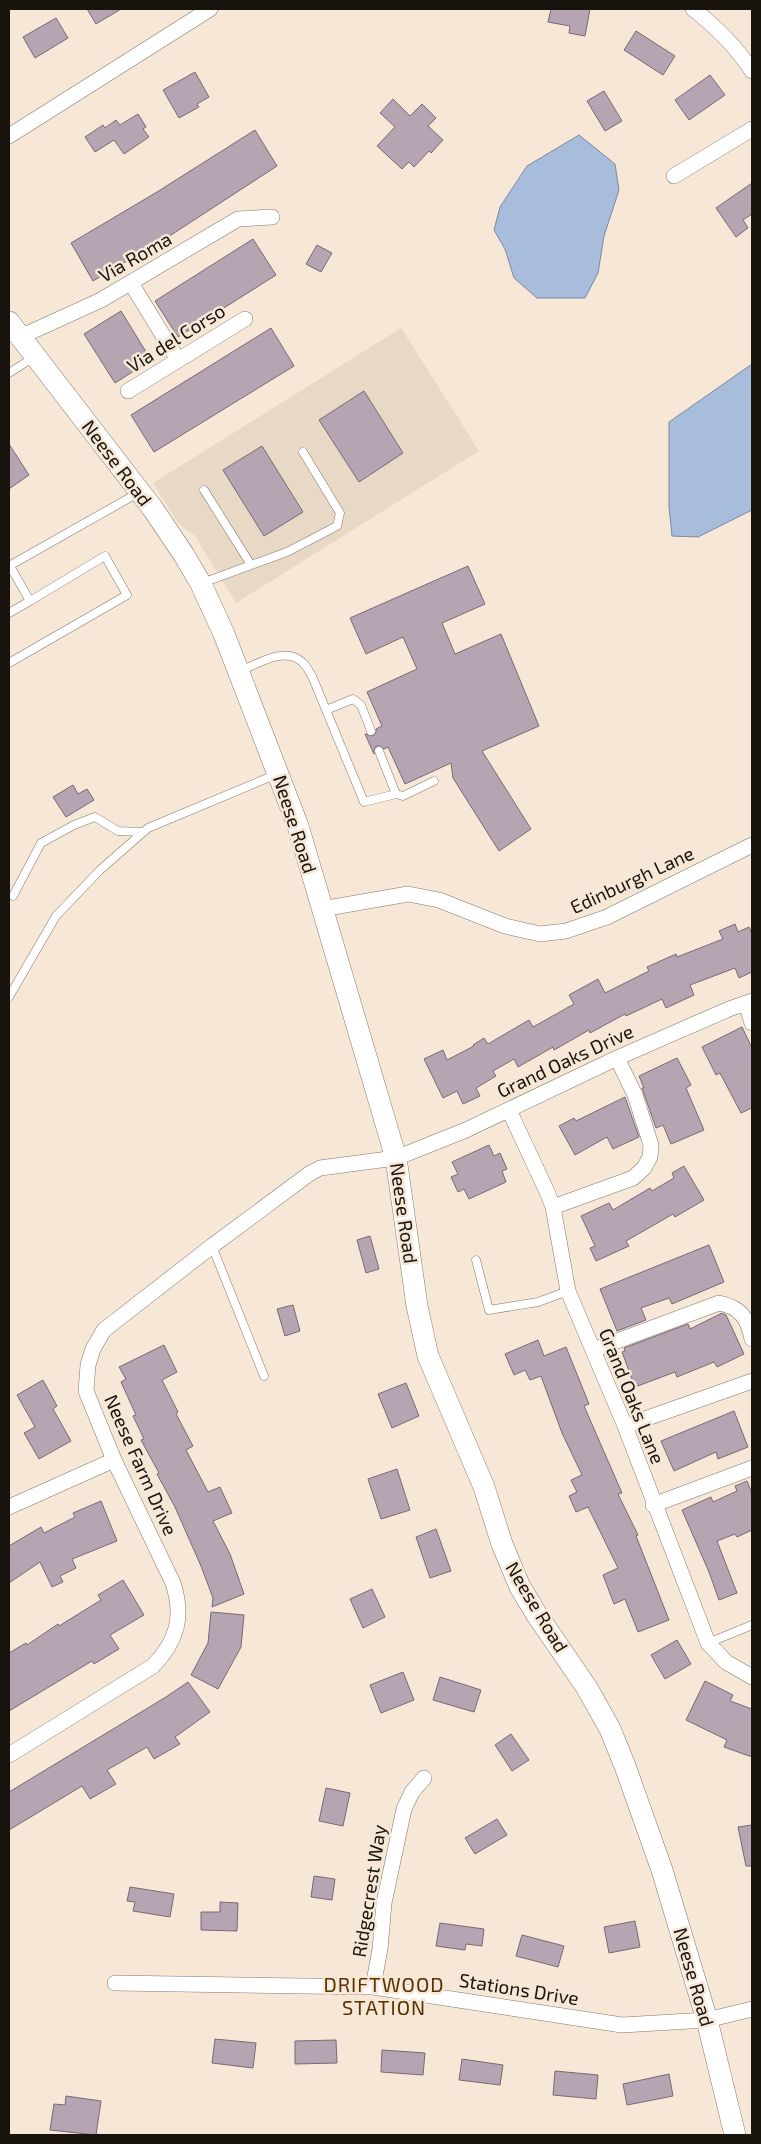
<svg xmlns="http://www.w3.org/2000/svg" width="761" height="2144" viewBox="0 0 761 2144" font-family="'Exo 2',sans-serif">
	<style>
		.commercial { fill: #e8d9c6 }
		.water { fill: #a8bcdc; stroke: #7d899e }
		.building { fill: #b5a5b2; stroke: #786975 }
		.lines { fill: none; stroke-linecap: round; stroke-linejoin: round }
		.lane-casing { stroke: #85776a; stroke-width: 9 }
		.street-casing { stroke: #85776a; stroke-width: 16 }
		.secondary-casing { stroke: #85776a; stroke-width: 22 }
		.lane { stroke: #fff; stroke-width: 8 }
		.street { stroke: #fff; stroke-width: 15 }
		.secondary { stroke: #fff; stroke-width: 21 }
		.labels { text-anchor: middle; stroke-width: 5; stroke-linejoin: round; paint-order: stroke }
		.street-label { font-size: 19px; fill: #18130d; stroke: #f6e7d7 }
		.neighbourhood-label { font-size: 20px; letter-spacing: 1px; fill: #583300; stroke: #f6e7d7 }
	</style>
	<rect width="100%" height="100%" fill="#f6e7d7"/>
	<path class="commercial" d="M401,328L479,451L236,603L195,536L178,523L153,483Z"/>
	<path class="water" d="M579,135L615,164L619,190L604,236L598,273L585,298H537L514,278L505,249L494,230L500,207L527,166Z
		M752,364V510L698,537L672,536L669,507V422Z"/>
	<path class="building" d="M87,9H121L96,24Z
		M551,9H590L585,36L569,33L570,26L548,22Z
		M56,18L68,38L35,58L23,37Z
		M636,31L675,56L663,75L624,50Z
		M195,72L209,97L197,104L199,107L179,118L163,90Z
		M710,75L725,95L689,120L675,100Z
		M604,91L622,121L605,131L587,101Z
		M393,99L410,116L422,104L436,118L428,126L443,140L431,153L429,151L414,167L409,162L402,169L377,146L395,127L380,113Z
		M138,114L146,127L143,129L149,137L124,154L114,140L95,152L85,137L103,125L105,128L116,120L120,125Z
		M255,130L277,166L171,235L93,281L71,243L157,192Z
		M752,183V214L743,220L748,228L736,237L716,208Z
		M253,239L276,275L178,337L155,301Z
		M317,245L332,253L321,272L306,264Z
		M121,311L151,360L115,383L84,334Z
		M271,328L294,366L154,452L131,415Z
		M364,391L403,453L359,482L319,420Z
		M9,444L29,475L9,489Z
		M262,446L303,512L264,536L223,470Z
		M468,566L485,604L442,623L455,654L501,634L539,726L482,751L531,829L499,851L453,778L451,763L405,784L388,747L384,749L380,746H376L374,750V754L365,734L373,736L376,732V729L382,726L367,692L417,669L403,637L366,654L350,618Z
		M73,785L78,794L87,789L94,800L66,817L53,797Z
		M735,924L738,932L749,927L752,934V972L739,978L735,968L690,985L694,995L666,1008L662,999L626,1016L625,1014L590,1033L589,1030L554,1050L553,1047L518,1067L514,1059L493,1071L496,1076L476,1088L480,1096L463,1104L457,1091L443,1098L424,1059L443,1050L447,1060L474,1046L473,1045L484,1038L488,1044L529,1020L533,1027L574,1004L569,995L598,979L605,993L649,971L647,967L676,954L677,957L723,939L719,931Z
		M742,1027L752,1048V1108L741,1113L720,1073L716,1075L702,1047Z
		M677,1058L691,1085L686,1088L704,1130L671,1144L663,1125L656,1128L642,1088H644L639,1076Z
		M625,1097L639,1137L613,1149L607,1137L575,1155L559,1126L574,1118L576,1121Z
		M489,1145L494,1156L500,1153L507,1169L502,1171L506,1182L469,1199L464,1189L458,1192L451,1177L458,1174L452,1162Z
		M684,1166L704,1200L675,1217L673,1214L626,1241L629,1246L596,1261L590,1248L595,1246L581,1216L609,1203L613,1210L650,1188L652,1191L674,1178L672,1173Z
		M370,1236L379,1269L366,1273L357,1240Z
		M709,1245L724,1282L672,1304L669,1298L641,1308L646,1320L617,1331L600,1289Z
		M293,1305L300,1331L285,1336L277,1309Z
		M722,1313L726,1315L744,1354L717,1367L714,1362L677,1377L675,1372L635,1387L622,1352L625,1351L624,1348L688,1324L690,1329Z
		M538,1340L544,1356L566,1347L589,1404L584,1406L622,1493L618,1494L638,1535L636,1536L669,1620L638,1632L625,1599L614,1604L603,1575L618,1568L588,1507L576,1512L569,1496L577,1492L571,1480L582,1475L562,1433L541,1376L530,1380L525,1370L514,1375L505,1354Z
		M164,1345L177,1372L162,1380L178,1412L176,1414L193,1446L186,1450L208,1492L220,1487L232,1513L213,1521L230,1554L244,1594L212,1607L213,1598L201,1566L175,1507L157,1474L159,1473L141,1440L144,1439L133,1416L136,1415L121,1382L126,1379L119,1367Z
		M43,1380L57,1406L53,1409L71,1441L39,1459L24,1433L35,1427L17,1395Z
		M406,1383L419,1416L392,1428L378,1394Z
		M734,1411L748,1447L718,1459L716,1452L674,1471L661,1441Z
		M397,1469L410,1510L381,1519L368,1479Z
		M747,1481L752,1493V1530L737,1537L735,1534L717,1541L737,1593L719,1600L709,1572L682,1510L711,1497L713,1502L737,1491L735,1486Z
		M101,1501L117,1541L72,1559L76,1568L60,1576L63,1582L52,1587L40,1562L9,1583V1546L41,1527L44,1533L75,1517L73,1513Z
		M436,1529L451,1571L430,1578L416,1537Z
		M123,1580L144,1615L110,1635L119,1649L94,1664L92,1661L9,1711V1653L26,1643L27,1645L58,1624L59,1626L101,1600L98,1595Z
		M372,1589L385,1617L363,1628L350,1599Z
		M211,1612L244,1615L241,1647L218,1689L191,1675L208,1643Z
		M677,1640L691,1664L665,1679L651,1655Z
		M403,1672L414,1700L381,1713L370,1685Z
		M440,1677L481,1690L474,1712L433,1700Z
		M705,1681L733,1695L730,1701L752,1709V1757L724,1747L727,1740L686,1720Z
		M188,1682L210,1712L175,1737L180,1744L154,1759L147,1747L107,1770L116,1784L90,1799L82,1786L9,1830V1792L166,1697Z
		M511,1734L529,1760L512,1771L495,1745Z
		M326,1788L350,1793L343,1826L319,1821Z
		M497,1819L507,1835L475,1854L465,1838Z
		M752,1825V1866H746L738,1827Z
		M314,1876L335,1879L332,1900L311,1897Z
		M130,1887L174,1894L170,1917L133,1911L135,1902L127,1901Z
		M220,1902L238,1903L237,1931L201,1930V1912H220Z
		M635,1921L640,1947L609,1953L604,1927Z
		M440,1923L484,1929L482,1946L466,1944L465,1950L436,1946Z
		M522,1935L564,1946L558,1967L516,1956Z
		M215,2039L256,2043L253,2068L212,2063Z
		M336,2040L337,2063L295,2064V2041Z
		M382,2050L425,2053L423,2075L381,2072Z
		M462,2059L503,2065L500,2085L459,2080Z
		M555,2071L598,2075L596,2099L553,2095Z
		M669,2074L673,2096L627,2105L623,2084Z
		M66,2096L101,2101L96,2135L50,2130L54,2104L65,2105Z"/>
	<g class="lines">
		<defs>
			<path id="lane" d="M9,373L34,357
				M204,490L251,565
				M9,566L138,493
				M202,583L287,552L337,526L340,513L303,452
				M9,613L30,601L10,566
				M9,663L127,595L105,556L30,601
				M240,671C258,664 286,645 303,663C307,666 309,672 312,676L364,802L396,794L403,796L434,781
				M326,710L353,699L361,705L371,731
				M379,751L396,794
				M13,896L41,843L74,825L95,817L118,831L143,832
				M9,997L56,916L100,870L148,828L277,774
				M212,1246L264,1376
				M476,1260L489,1310L538,1302L568,1291
				M708,1643L752,1625"/>
			<path id="street" d="M693,9C715,26 737,48 752,71
				M9,136L210,9
				M674,176L752,129
				M131,283L178,360
				M20,337L101,300L238,219L272,217
				M128,391L245,319
				M322,909L408,894L439,900L505,926L540,934L566,931L607,917L752,845
				M746,1003L752,1023
				M509,1110L548,1194L553,1207L568,1291L625,1426L708,1643L726,1662L752,1677
				M553,1207L633,1178L644,1168L650,1157L651,1145L635,1095L617,1058
				M593,1350L719,1303C740,1307 748,1318 752,1339
				M625,1426L752,1381
				M653,1505L752,1468
				M9,1507L114,1460
				M9,1755L153,1666C177,1641 184,1617 173,1583L114,1460L86,1391L88,1365L93,1349L104,1330L212,1246L309,1174L320,1168L396,1158L466,1130L617,1058L729,1009L752,1001
				M115,1983L373,1987L622,2025L707,2020L752,2009
				M373,1987L380,1949L384,1903L404,1809L412,1792L424,1778"/>
			<path id="secondary" d="M9,322L153,509L184,555L201,584L224,634L298,826L396,1158L417,1306L428,1356L484,1487L502,1544L520,1587L537,1615L587,1688L610,1729L625,1766L662,1870L707,2020L735,2135"/>
		</defs>
		<use href="#lane" class="lane-casing"/>
		<use href="#street" class="street-casing"/>
		<use href="#secondary" class="secondary-casing"/>
		<use href="#lane" class="lane"/>
		<use href="#street" class="street"/>
		<use href="#secondary" class="secondary"/>
	</g>
	<g class="labels">
		<g class="street-label">
			<text transform="translate(135 257) rotate(-30)" y="7">Via Roma</text>
			<text transform="translate(176 338) rotate(-32)" y="7">Via del Corso</text>
			<text transform="translate(117 463) rotate(53)" y="7">Neese Road</text>
			<text transform="translate(295 824) rotate(72)" y="7">Neese Road</text>
			<text transform="translate(632 880) rotate(-25)" y="7">Edinburgh Lane</text>
			<text transform="translate(565 1061) rotate(-25)" y="7">Grand Oaks Drive</text>
			<text transform="translate(404 1213) rotate(82)" y="7">Neese Road</text>
			<text transform="translate(632 1396) rotate(68)" y="7">Grand Oaks Lane</text>
			<text transform="translate(141 1465) rotate(66)" y="7">Neese Farm Drive</text>
			<text transform="translate(537 1607) rotate(59)" y="7">Neese Road</text>
			<text transform="translate(369 1891) rotate(-81)" y="7">Ridgecrest Way</text>
			<text transform="translate(694 1977) rotate(74)" y="7">Neese Road</text>
			<text transform="translate(519 1989) rotate(9)" y="7">Stations Drive</text>
		</g>
		<g class="neighbourhood-label">
			<text x="384" y="1992">DRIFTWOOD<tspan x="384" dy="23">STATION</tspan></text>
		</g>
	</g>
	<rect width="761" height="2144" fill="none" stroke="#18130d" stroke-width="20"/>
</svg>
